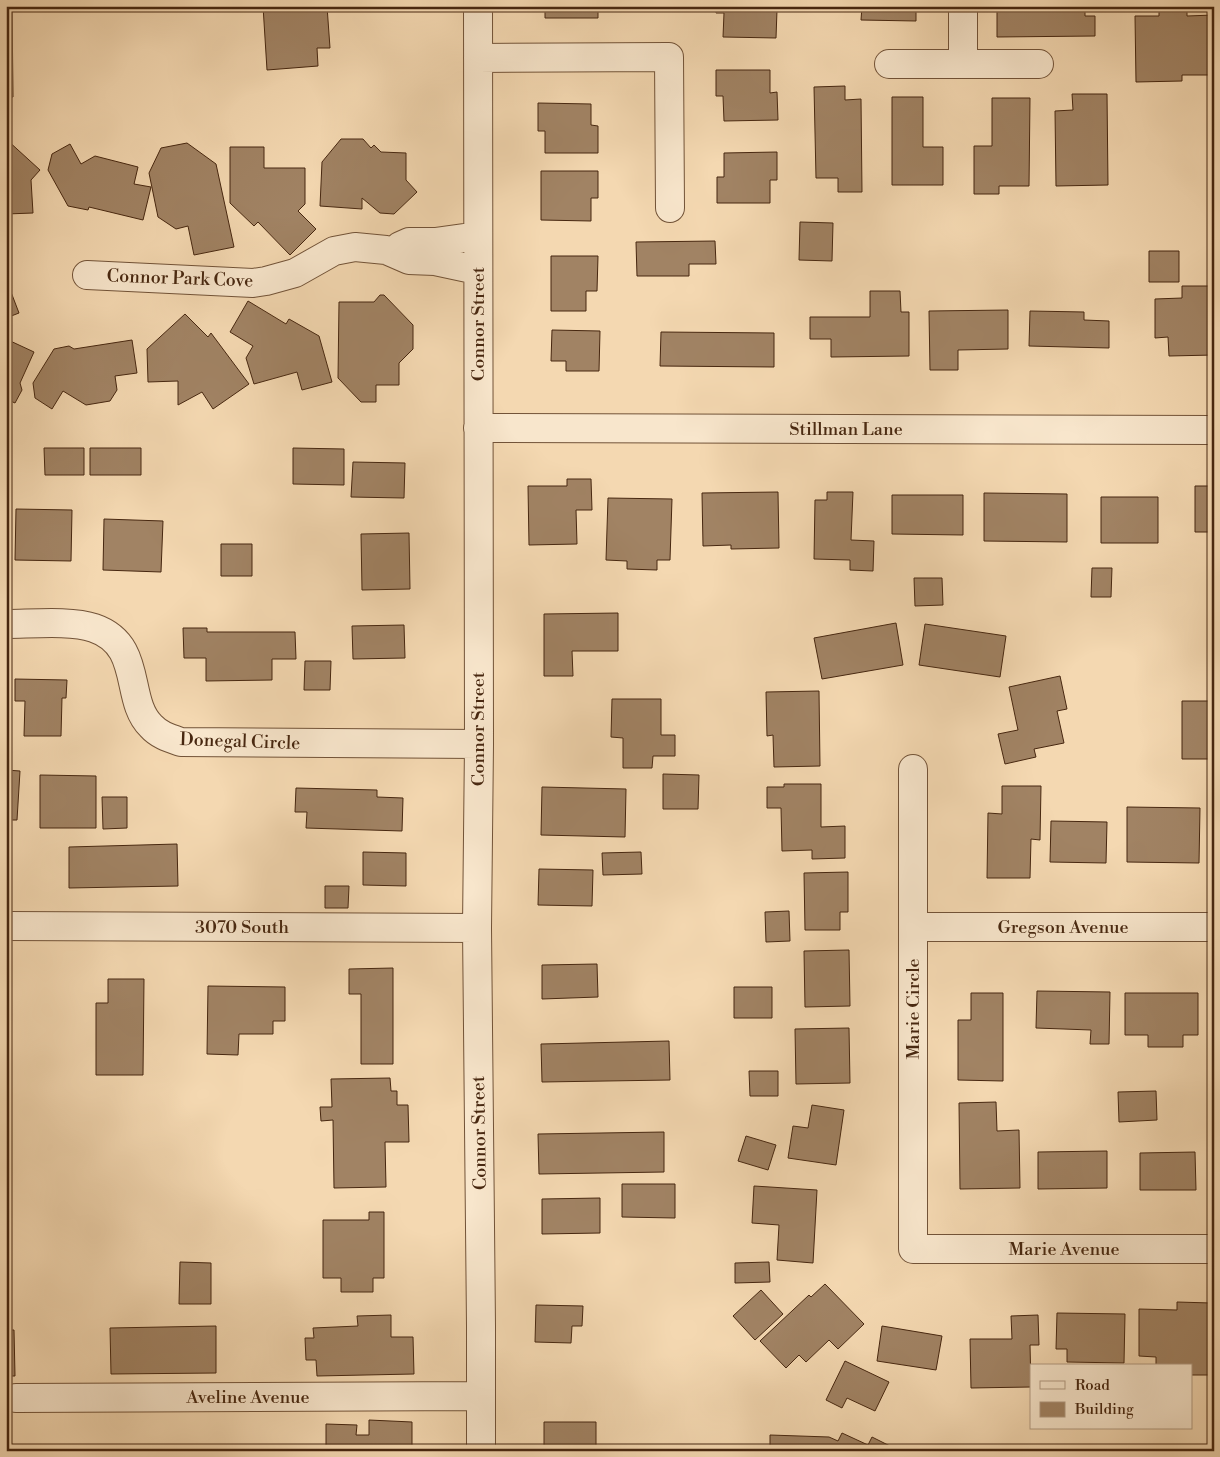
<svg xmlns="http://www.w3.org/2000/svg" width="1220" height="1457" viewBox="0 0 1220 1457" font-family="'Libre Bodoni',serif">
	<style>
		.building { fill: #a18364; stroke: #472710 }
		.lines { fill: none; stroke-linecap: round; stroke-linejoin: round }
		.minor-casing { stroke: #725338; stroke-width: 30 }
		.minor { stroke: #f8e6cc; stroke-width: 28 }
		.labels { text-anchor: middle; stroke-width: 4.5; stroke-linejoin: round; paint-order: stroke }
		.street-label { font-size: 18px; fill: #472710; stroke: #f8e6cc }
	</style>
	<rect width="100%" height="100%" fill="#f4d8b1"/>
	<filter id="stains"><feTurbulence type="fractalNoise" baseFrequency=".004" numOctaves="4"/><feColorMatrix values="0 0 0 0 .2 0 0 0 0 .09 0 0 0 0 .02 0 0 0 .5 -.17"/></filter>
	<radialGradient id="worn" r=".72"><stop offset=".6" stop-color="#630" stop-opacity="0"/><stop offset="1" stop-color="#630" stop-opacity=".3"/></radialGradient>
	<path class="building" d="M6,6H12L13,97H6Z
		M263,6H327L330,48H317L318,66L267,70Z
		M545,6H598V18H545Z
		M716,6H770V10H777L776,38L723,37L724,13H716Z
		M862,6H916V21L861,20Z
		M997,6H1085V16H1095V36L997,37Z
		M1159,6H1187V16L1214,15V75H1182V81L1136,82L1135,16H1159Z
		M716,70H770V93L777,92L778,120L724,121L723,96H716Z
		M845,86V100L861,99L862,192H838V178H816L814,87Z
		M1072,94H1107L1108,185L1056,186L1055,111L1073,110Z
		M892,97H923V147H943V185H892Z
		M992,98H1030L1029,186H999V194H974V146H992Z
		M538,103L591,104V125L598,126V153H545V131H538Z
		M6,139L40,170L31,180L33,213L6,214Z
		M341,139H363L371,148L374,145L381,152L406,153V180L417,192L394,214L380,213L362,198V209L320,206L322,162Z
		M187,143L216,164L234,247L194,255L188,226L176,229L158,217L149,173L161,148Z
		M70,144L81,164L95,156L138,167L134,184L151,187L143,220L89,207L88,210L68,206L48,170L52,154Z
		M230,147H264V168H305V204L298,211L316,229L290,255L258,222L254,226L230,203Z
		M777,152V180H770V203H717V177H724V153Z
		M541,171H598V198H591V221L541,220Z
		M800,222L833,223L832,261L799,260Z
		M715,241L716,264H689V276H637L636,242Z
		M1149,251H1179V282H1149Z
		M551,256H598L597,291H586V311H551Z
		M6,279L19,313L6,318Z
		M1182,286H1214V355L1169,356L1168,337L1155,338V299L1182,298Z
		M870,291H900L901,312H909V356L831,357V339H810V317H870Z
		M380,295H384L413,325V349L399,363V385H376V402H361L338,378L339,302H374Z
		M248,301L286,324L289,319L319,336L332,382L302,390L297,372L254,384L246,358L253,346L230,332Z
		M1008,310V349L958,350V370H930L929,311Z
		M1030,311L1084,312V320L1109,321V348L1029,346Z
		M185,314L208,337L211,333L249,384L213,409L202,392L178,405V381L148,382L147,349Z
		M552,330L600,331L599,371H566V361H551Z
		M661,332L774,333V367L660,366Z
		M6,339L34,352L20,383L22,390L15,403L6,399Z
		M132,340L137,373L115,376L117,390L110,401L86,405L63,391L52,409L35,398L33,383L54,349L69,346L74,349Z
		M44,448H84V475H45Z
		M90,448H141V475H90Z
		M293,448L344,449V485L293,484Z
		M353,462L405,463L404,498L351,497Z
		M567,479H591L592,510H576L577,544L529,545L528,486H567Z
		M1195,486H1214V532H1195Z
		M778,492L779,548L731,549V545L703,546L702,493Z
		M827,492H853L851,540L874,541L873,571L850,570V560L814,559L815,500H827Z
		M984,493L1067,494V542L984,541Z
		M892,495H963V535L892,534Z
		M1101,497H1158V543H1101Z
		M608,498L672,499L670,560H657V570L627,569V561L606,560Z
		M16,509L72,510L71,561L15,560Z
		M104,519L163,521L161,572L103,570Z
		M409,533L410,589L362,590L361,534Z
		M221,544H252V576H221Z
		M1092,568H1112L1111,597H1091Z
		M914,578H942L943,605L915,606Z
		M618,613V651H572L573,676H544V614Z
		M896,623L903,665L822,679L814,638Z
		M925,624L1006,636L1000,677L919,665Z
		M404,625L405,658L353,659L352,626Z
		M183,628H207V632H295L296,659H272V680L206,681V658H184Z
		M305,661H331L330,690H304Z
		M1060,676L1067,709L1057,711L1064,743L1034,749L1036,757L1005,764L998,734L1018,730L1009,687Z
		M15,679L67,680L66,698H62L61,736H24L25,701H15Z
		M819,691L820,766L774,767L773,735L767,736L766,692Z
		M612,699H661V735H675V756H653L652,768H623V738L611,737Z
		M1182,701H1214V759H1182Z
		M6,770L20,771L17,820H6Z
		M663,774L699,775L698,809H663Z
		M40,775L96,776V828H40Z
		M784,784H821V827L845,826V858L812,859V850L782,851L781,808H767V787H784Z
		M1002,786H1041L1040,840L1031,839L1030,878H987L988,813L1002,814Z
		M542,787L626,789L625,837L541,835Z
		M296,788L377,790V797L403,798L402,831L306,828L307,812H295Z
		M102,797H127V828L103,829Z
		M1127,807L1200,808L1199,863L1127,862Z
		M1051,821L1107,822L1106,863L1050,862Z
		M177,844L178,886L69,888V847Z
		M363,852L406,853V886L363,885Z
		M641,852L642,874L603,875L602,853Z
		M539,869L593,870L592,906L538,905Z
		M848,872V912H840V930H805L804,873Z
		M325,886H349L348,908H325Z
		M789,911L790,941L766,942L765,912Z
		M849,950L850,1006L805,1007L804,951Z
		M597,964L598,997L542,999V965Z
		M393,968V1064H361V994H349V969Z
		M108,979H144L143,1075H96V1003H108Z
		M208,986L285,987V1021H273V1034H239L238,1055L207,1054Z
		M734,987H772V1018H734Z
		M1037,991L1110,992L1109,1044H1090L1091,1030L1036,1028Z
		M971,993H1003V1081L958,1080V1020H971Z
		M1125,993H1198V1035H1183V1047H1148V1035H1125Z
		M849,1028L850,1083L796,1084L795,1029Z
		M669,1041L670,1080L542,1082L541,1044Z
		M749,1071H778V1096H750Z
		M390,1078L391,1091H397V1105H408L409,1142H385L386,1187L334,1188L333,1120L321,1121L320,1107H332L331,1079Z
		M1156,1091L1157,1120L1119,1122L1118,1092Z
		M996,1102L997,1131L1019,1130L1020,1188L960,1189L959,1103Z
		M812,1105L844,1110L836,1165L788,1158L793,1126L808,1128Z
		M664,1132V1172L539,1174L538,1134Z
		M746,1136L776,1145L768,1170L738,1161Z
		M1107,1151V1188L1038,1189V1152Z
		M1195,1152L1196,1190H1140V1153Z
		M1212,1154H1214V1189H1212Z
		M622,1184H675V1218L622,1217Z
		M754,1186L817,1190L813,1263L777,1260L779,1225L752,1223Z
		M600,1198V1233L542,1234V1199Z
		M369,1212H384V1278H373V1292H341V1278H323V1220H369Z
		M180,1262L211,1263V1304H179Z
		M769,1262L770,1282L735,1283V1263Z
		M825,1284L864,1324L838,1349L829,1340L806,1362L799,1355L786,1368L760,1341L809,1295L811,1297Z
		M761,1290L783,1314L755,1340L733,1316Z
		M1177,1302L1211,1303L1210,1375H1191V1366H1156V1357L1139,1356V1309L1177,1310Z
		M536,1305L583,1306L582,1326H572L571,1343L535,1342Z
		M1057,1313L1125,1314L1124,1363L1067,1362V1349H1056Z
		M391,1315V1337H413L414,1374L317,1376L316,1360H306L305,1338H314L313,1328L358,1326L357,1316Z
		M1038,1315L1039,1345H1030L1031,1387L971,1388L970,1339H1012L1011,1316Z
		M216,1326V1373L111,1374L110,1328Z
		M882,1326L942,1336L936,1370L877,1361Z
		M6,1330H14L15,1376H6Z
		M845,1361L889,1382L875,1411L847,1398L842,1408L826,1400Z
		M369,1420L412,1422V1451H326V1424L357,1425L356,1435H369Z
		M544,1422H596V1451H544Z
		M842,1433L868,1445L872,1437L898,1450L770,1451V1435L829,1437L838,1441Z"/>
	<g class="lines">
		<defs>
			<path id="minor" d="M478,6L479,744L477,928L481,1326V1451
				M963,6V64
				M478,58L669,57L670,208
				M889,64H1039
				M400,246L409,242H435L478,236
				M87,275L253,283L266,281L295,273L334,251L355,247L386,250L409,260L435,261L477,270
				M478,428L1214,430
				M6,624C31,624 71,620 94,628C144,645 124,700 151,726C159,735 169,738 181,742L479,744
				M913,769V1249H1214
				M6,926L477,928
				M913,927H1214
				M16,1398L481,1396"/>
		</defs>
		<use href="#minor" class="minor-casing"/>
		<use href="#minor" class="minor"/>
	</g>
	<g class="labels">
		<g class="street-label">
			<text transform="translate(180 278) rotate(2)" y="6">Connor Park Cove</text>
			<text transform="translate(478 324) rotate(-90)" y="6">Connor Street</text>
			<text x="846" y="435">Stillman Lane</text>
			<text transform="translate(478 729) rotate(-90)" y="6">Connor Street</text>
			<text transform="translate(240 741) rotate(2)" y="6">Donegal Circle</text>
			<text x="242" y="933">3070 South</text>
			<text x="1063" y="933">Gregson Avenue</text>
			<text transform="translate(913 1009) rotate(-90)" y="6">Marie Circle</text>
			<text transform="translate(479 1133) rotate(-91)" y="6">Connor Street</text>
			<text x="1064" y="1255">Marie Avenue</text>
			<text x="248" y="1403">Aveline Avenue</text>
		</g>
	</g>
	<rect width="1220" height="1457" fill="none" stroke="#f4d8b1" stroke-width="25"/>
	<rect x="8" y="8" width="1205" height="1442" fill="none" stroke="#472710" stroke-width="2.5"/>
	<rect x="12" y="12" width="1195" height="1432" fill="none" stroke="#472710"/>
	<rect x="1030" y="1364" width="162" height="65" fill="#f8e6cc" stroke="#b19a81"/>
	<rect x="1040" y="1381" width="25" height="8" fill="#f8e6cc" stroke="#b19a81"/>
	<text x="1075" y="1390" font-size="15" fill="#472710">Road</text>
	<rect x="1040" y="1402" width="25" height="15" fill="#a18364" stroke="#b19a81"/>
	<text x="1075" y="1414" font-size="15" fill="#472710">Building</text>
	<rect width="100%" height="100%" filter="url(#stains)"/>
	<rect width="100%" height="100%" fill="url(#worn)"/>
</svg>
